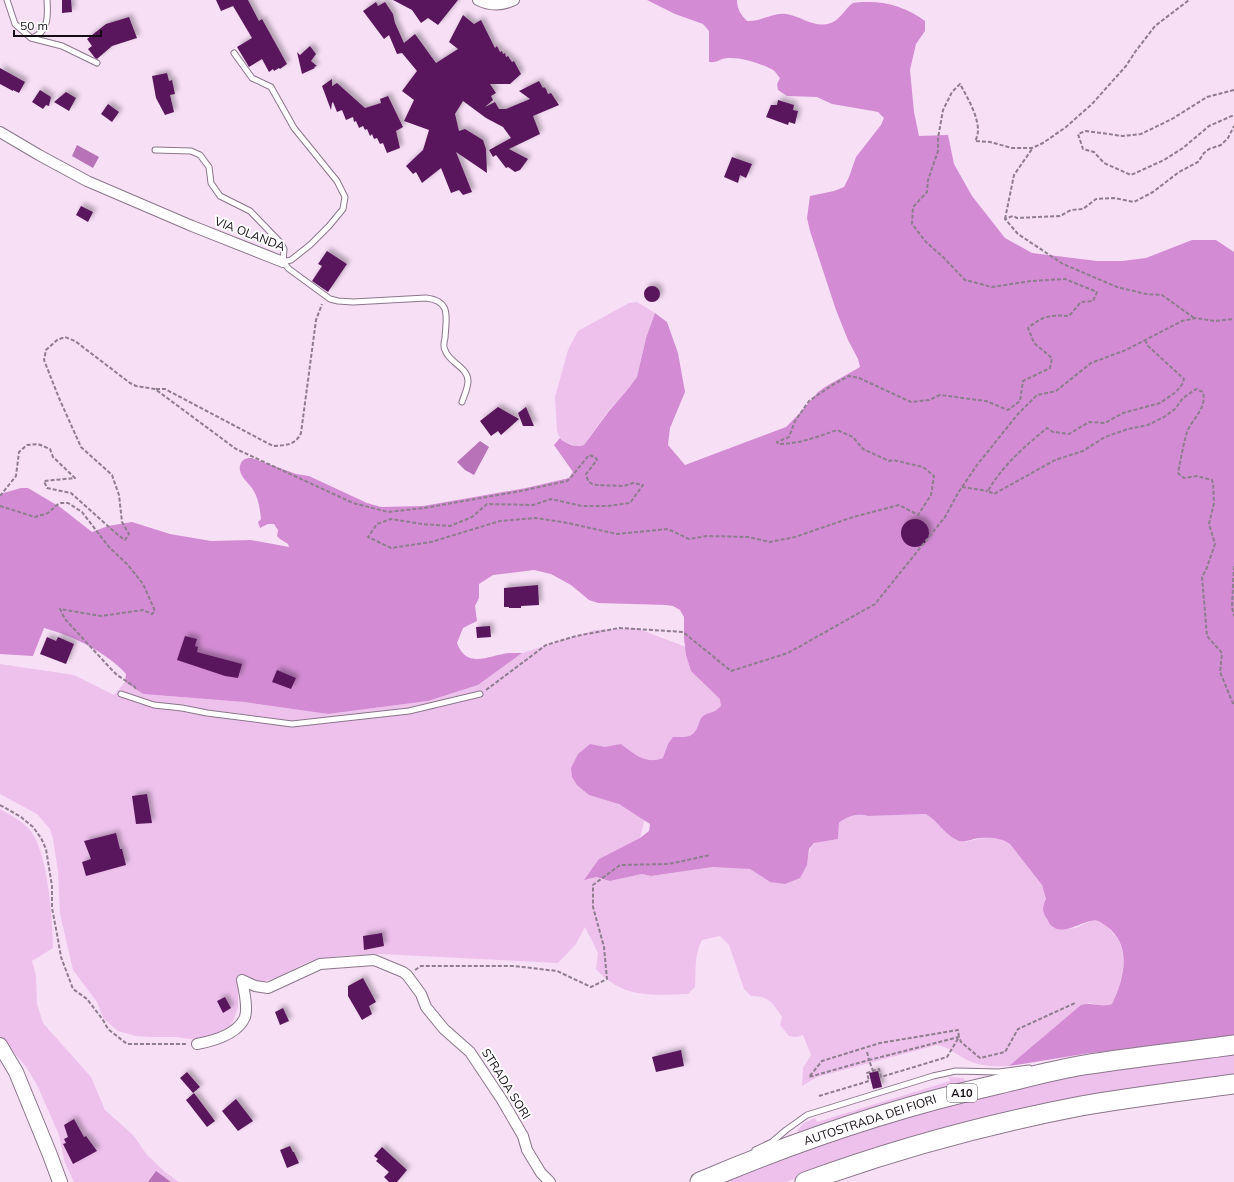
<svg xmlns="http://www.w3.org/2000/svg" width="1234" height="1182" viewBox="0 0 1234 1182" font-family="Mulish,sans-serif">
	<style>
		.green { fill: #eec1ed }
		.forest { fill: #d38cd3 }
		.water { fill: #b872b8 }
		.building { fill: #5a195b; filter: url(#shadow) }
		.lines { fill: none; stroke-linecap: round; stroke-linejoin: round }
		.lane-casing { stroke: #8b768b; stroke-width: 7 }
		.street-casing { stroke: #8b768b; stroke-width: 12 }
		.secondary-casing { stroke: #8b768b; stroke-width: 16 }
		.highway-casing { stroke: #8b768b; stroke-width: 21 }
		.path { stroke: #8e7d8d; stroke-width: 2; stroke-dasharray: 4 2; stroke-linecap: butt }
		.lane { stroke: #fff; stroke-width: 5 }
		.street { stroke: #fff; stroke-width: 10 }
		.secondary { stroke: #fff; stroke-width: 14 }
		.highway { stroke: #fff; stroke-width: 19 }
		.labels { text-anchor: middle; stroke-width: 4; stroke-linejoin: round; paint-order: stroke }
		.shield { fill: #fff; stroke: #5b565b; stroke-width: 1 }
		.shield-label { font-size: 11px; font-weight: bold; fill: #150d15 }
		.street-label { font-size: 12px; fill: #150d15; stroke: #fff }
	</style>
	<defs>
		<filter id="shadow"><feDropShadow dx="3.5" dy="-3.5" stdDeviation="2" flood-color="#0004"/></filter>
	</defs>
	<rect width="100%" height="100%" fill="#f7dff6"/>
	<path class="green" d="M637,302L655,313L646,338L637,377L628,389L608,411L584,445L577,446L566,443L560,438L557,431L555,397L568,350L578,331L629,303Z
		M636,628L728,663L732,677L714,727L646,812L640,839L599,859L595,877L610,881L642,874L651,876L713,867H743L750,869L770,882L807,864C811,838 814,843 838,839L839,823C848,816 857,813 868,816L926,814L934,819L950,836L965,842C980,838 997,835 1010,844L1042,885L1046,899L1043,906L1059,930C1064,929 1070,929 1075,928C1082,926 1089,919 1098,921C1102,922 1107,927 1110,930C1132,950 1123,980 1112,1004L1104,1007L1089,1003L1009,1066C994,1067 979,1066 965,1059C956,1054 947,1046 937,1045L817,1077L802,1086L803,1068L811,1055L803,1035L796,1037L789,1036L780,1025L782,1017C772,1002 769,996 751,996L744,989L729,945L720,936L702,940C694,955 696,971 695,987L688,994C652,995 623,999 596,969L598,953L585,927L576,944L558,963L381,954L338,956L310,961L276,978L238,989V1007L234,1019L230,1026L208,1037L190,1039L176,1037H150L136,1036L118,1031L103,1018L97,1002L73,970L60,914L58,872L53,839L50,829L37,814L0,794V664L74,675L114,695L125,682L143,694L244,702L328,714L428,701L478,685L522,653L595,630Z
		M0,809C8,814 22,821 28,828C48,848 53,920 53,948L32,961L36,976L37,1004L43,1023L91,1077L105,1110L134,1136L147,1155L166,1173L179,1182H74L65,1163L59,1135L38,1087L27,1068L0,1036Z
		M1234,1053V1078L801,1176L786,1182H721L821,1143L936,1108L1057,1079L1130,1067Z
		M949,1077L963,1078L966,1081V1082L800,1133L797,1131L804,1123L815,1118L817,1122L950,1081Z"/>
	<path class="forest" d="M647,0H737C737,9 741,15 747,21C760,22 773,12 786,14C801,16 812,27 827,24C840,22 844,9 853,3C857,2 862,2 865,2C887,1 908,8 925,21V31L916,44L910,70L914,112L919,136L948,135L954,164L972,196L1005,238L1032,253L1097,261H1122L1146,258L1192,240H1216L1234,252V1036L1175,1045L1090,1053L1009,1066L1081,1005C1093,1002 1100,1008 1112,1004C1123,981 1132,950 1111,930C1107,927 1103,923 1098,921C1085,917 1065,938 1052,926C1050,925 1048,921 1047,919C1042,912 1042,907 1046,899L1042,885L1010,844C1002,838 990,837 981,838C971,838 966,844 957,840C945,835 938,821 926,814L868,816C857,813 848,816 839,823L838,839L814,843L809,849L807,865L800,878L785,884L770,882L750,869L713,867L651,876L642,874L610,881L596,877L584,880L599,859L640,838L649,831L650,824L619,804L589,795L577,785L572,777L571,768L578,754L590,744L605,747L621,744C634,754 646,765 663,758L668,744L673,737C685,737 693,739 698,726C699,723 700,719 702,717C707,712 714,714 721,706L720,699L691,671L686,655L684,638V617L680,610L673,606L666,605L598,603L589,600L571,585L551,574L534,570L493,575L479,584V598L475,606L477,621L463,628L457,643C467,670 489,655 509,653C514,653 518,653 522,653L478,685L428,701L328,714L244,702L143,694L125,682L126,674C108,653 71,635 44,628L33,656L0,654V494L21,488H28L60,507L92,532L108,526L132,522L170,534L211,541L251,540L289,547L288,544L280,539L277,536L278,530L274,524H268L260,528L258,522L261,519C260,508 258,497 252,488C247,481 236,473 241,463C244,458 247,458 252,458L296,474L309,476L367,503L381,507L423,506L526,488L569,478L573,472L554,445L560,438C565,444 577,448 584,445L609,411L628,389L637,377L646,338L655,313L667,322L678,353L685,392L670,428L668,445L685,465L786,427L798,415L818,392L825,387L860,367L858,359L848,340L836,310L810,231L807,218L810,196L834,191L844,187L849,177L856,157L881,125L884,118L878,112L873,111L832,104L817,97L787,96L778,90L777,84L780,78C777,75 775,70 771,69C760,63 740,57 728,58C720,58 719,63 709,62V31L703,24L675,14Z"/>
	<path class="water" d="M77,145L99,157L93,168L72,156Z
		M480,441L489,447L474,475L465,470L457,462Z
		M156,1171L171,1182H148Z"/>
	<path class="building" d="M62,0H71L72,12L62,13Z
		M216,0H248L259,21L262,19L287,64L280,69L279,68L274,71L273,69L269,72L262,59L249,67L237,47L252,38L233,6L221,11Z
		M393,0H458L438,25L428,18L421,23L412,10Z
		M376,2L378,6L385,2L393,14L395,23L404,43L415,34L436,63L458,49L449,42L463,15L474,24L481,20L495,48L497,46L500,52L502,51L503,54L505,53L506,57L508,56L512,62L514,61L521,74L510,84H490L496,93L491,96L493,100L485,107L495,102L499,109H506L530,99L519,91L539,81L543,88L544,87L546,89L548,94L551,93L559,105L533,116L540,134L509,149L528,159L520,170L515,172L508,167L506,168L496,155L493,157L489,150L511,138L503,127L486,118L463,101L455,114L459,131L465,129L483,140L486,149L487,173L456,152L472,192L463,195L459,190L451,193L441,168L422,183L416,172L413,174L406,166L423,150L429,130L404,121L414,100L402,91L417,71L402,53L397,54L389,35L384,39L363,11Z
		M129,17L137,38L112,46L97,59L95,58L88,49L92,46L87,39L106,24Z
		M310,46L316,54L311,61L317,66L314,67L315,68L302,74L297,52L300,55Z
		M0,68L25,82L19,93L13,90V91L0,84Z
		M167,73L169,81L172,80L175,94L170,95L174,112L165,115L156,98L152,76Z
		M332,79V86L337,83L365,108L381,103L380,99L388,96L403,127L396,131L400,148L387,153L383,143L380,144L377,138L374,139L372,134L370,136L367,129L365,130L363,126L359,128L356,121L354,122L353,117L346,120L342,110L337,112L333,102L332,103L331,110L322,86Z
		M40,90L51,97L49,106L46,105L43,109L32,102Z
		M66,92L76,98L69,111L54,102Z
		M778,100L794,105L793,110L798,111L795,124L789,122L788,125L766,117L771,105H777Z
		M108,104L119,112L112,122L101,114Z
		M732,157L752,164L746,178L740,175L738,183L724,177Z
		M81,206L93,212L88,222L76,215Z
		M327,251L347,264L328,292L312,281L322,266L318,264Z
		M644 294a8 8 0 1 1 16 0a8 8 0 1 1-16 0Z
		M498,407L519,419L501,435L498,431L491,436L480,421Z
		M526,407L534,426H523L518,413Z
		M901 533a14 14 0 1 1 28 0a14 14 0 1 1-28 0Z
		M538,585L539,605L521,606V608H509V607H504V588Z
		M490,626L491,637L477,638L476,627Z
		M185,636L197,639L195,646L198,647L197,652L242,664L238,678L225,676L177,660Z
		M47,637L56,641L58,637L74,644L66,664L40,654Z
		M277,670L296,678L291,689L272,682Z
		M147,794L152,823L136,824L132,796Z
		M116,833L120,849H122L126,865L86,876L82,862L91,859L84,841Z
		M382,933L384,946L364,950L363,936Z
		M363,978L376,1002L369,1006L372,1014L362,1020L348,996V986Z
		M225,997L231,1008L223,1013L217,1001Z
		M283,1008L289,1021L280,1025L275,1012Z
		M681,1050L684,1066L656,1072L652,1057Z
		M878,1071L882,1087L873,1089L869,1073Z
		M187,1072L200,1087L193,1093L180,1078Z
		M194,1093L215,1121L207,1127L186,1100Z
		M236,1099L253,1121L238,1131L222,1111Z
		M74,1119L84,1137L86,1136L97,1151L73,1164L63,1144L66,1143L64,1139L68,1137L64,1125Z
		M290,1146L293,1152H294L299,1163L287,1168L280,1150Z
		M382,1147L407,1170L397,1182H389L384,1177L389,1172L376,1161L378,1159L374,1156Z"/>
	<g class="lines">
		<defs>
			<path id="lane" d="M7,0L15,24L31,38L62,46L97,63
				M31,38C49,33 48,15 47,0
				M234,53L252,78L271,87L294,128L337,181L345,197L343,209L329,226L310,245L291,260L283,262
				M155,150L191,151L200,155L209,167L211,183L220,196L250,211L280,242L284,249L283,262L289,269L330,299L338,301L353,302L426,298C452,301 446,318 445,338C444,342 443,347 445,350C449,363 468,367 468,381C468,388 464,396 462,402
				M121,694L154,705L182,708L207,713L292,724L409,711L480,694
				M755,1150L772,1142L786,1130L807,1115L933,1076L956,1071L999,1072L1029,1068"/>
			<path id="street" d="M478,0C490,6 502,6 514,0
				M0,132L39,155L87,181L192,226L283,262
				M242,980L255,986L268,988L320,964L374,960L403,972L407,975L421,994L426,1007L444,1029L470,1052L502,1100L523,1136L527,1150L541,1173L550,1182
				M197,1044C213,1041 238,1034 245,1017C248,1008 244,989 242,980"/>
			<path id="secondary" d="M0,1045L16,1072L50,1155L60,1182"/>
			<path id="highway" d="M700,1182C796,1141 894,1108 995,1085C1025,1078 1054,1070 1084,1065C1134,1057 1184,1052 1234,1045
				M805,1182C895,1149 987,1124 1081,1106C1132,1097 1183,1091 1234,1084"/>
		</defs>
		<use href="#lane" class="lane-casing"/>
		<use href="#street" class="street-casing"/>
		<use href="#secondary" class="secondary-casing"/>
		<use href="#highway" class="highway-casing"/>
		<path class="path" d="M1234,90L1207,97L1172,119L1141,134L1123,136L1086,131L1078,134L1083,149L1094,152L1104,163L1131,175L1164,160L1183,148L1209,126L1234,115
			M1005,219L1014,175L1032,149
			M1194,318L1162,295L1146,294L1117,287L1063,264L1018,234L1005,219L1013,216L1017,218L1060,216L1071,210L1083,209L1096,199L1114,198L1134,202L1153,192L1179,172L1198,162L1204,153L1209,149L1221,145L1228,138L1234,126
			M1145,340L1148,346L1184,379L1183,383L1176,392L1160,403L1123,413L1105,423L1089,422L1069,434L1053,432L1047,428C1025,446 1002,466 988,491L994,494L1055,460L1083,451L1105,437L1128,429L1148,425L1164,417L1175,409L1183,398L1196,389L1203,392C1207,409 1192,419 1187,432C1183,445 1181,459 1178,473L1184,478L1197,476L1212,480L1213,483L1214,503L1209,524L1215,544L1206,570L1202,577L1207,636L1222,653L1220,672L1234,706
			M156,389H165L273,446C285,445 295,446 301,433L316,320L322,304
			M962,487L988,491
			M0,496L16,476L19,452L27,445L38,444L50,449L53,457L75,478L44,481L47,488L71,493L118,535L125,540L129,534L122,522L119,495L112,475L81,447L59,398L44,360L46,350L57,340L65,337L75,341L130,383L136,386L155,389L236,449L353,503L388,512L424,508L521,491L567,481L572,476L589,455L595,457L597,460L586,474L588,481L592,484L596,485L624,486L633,483L643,485L630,503L607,506H582L551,499L533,505L487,504L472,517L450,526L422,524L391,519L377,524L368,537L391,548L431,542L500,521L536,518L568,523L617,534L668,529L689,539L707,536L748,537L770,542L795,537L853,517L899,505L918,515L931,495L934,476L923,467L893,460L889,461L863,449L853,437L837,430C817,437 799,444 778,444L777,442L789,437L795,421L809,401L834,384L849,376L859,378L911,402L929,400L940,395L986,401L1008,410L1020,401L1023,381L1050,368L1052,358L1034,343L1028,328C1044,315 1050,315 1069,316L1081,302L1093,301L1097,292L1065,279L1031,281L992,287L965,280L943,257L926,242L912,224L913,207L927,192L928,180L938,151V138L943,110L952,92L960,84C967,97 985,126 975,141L990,142L1012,148H1032L1043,143L1066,127L1092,104L1126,66L1135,52L1155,26L1189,0
			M0,506L35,517L48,513L57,505L61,503H68L82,512L109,547L128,565L143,584L155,611L152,614L143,610L101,616L60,609L65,619L111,669L117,675L135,687L136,690
			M1234,566L1232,607L1234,616
			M486,690L546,645L576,636L619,628L683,632L731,671L788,653L875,604L945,517L958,493L977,465L1018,414L1037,395L1056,391L1091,363L1126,350L1182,321L1196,318L1214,321L1234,319
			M0,805L21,817L33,827L41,838L46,849L52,886V908L57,934L61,957L73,989L87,999L103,1020L108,1029L127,1044H187
			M415,970L421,966H514L557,971L591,987L607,979L604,947L593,907V885L620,865L669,864L710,855
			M867,1052L869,1060L809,1077L822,1061L880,1043L958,1030L959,1037L947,1057L881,1077L879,1069L873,1071
			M819,1096L869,1081L867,1073L873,1071L869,1060L959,1037L961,1042L980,1058L1005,1052L1018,1029L1075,1003"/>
		<use href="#lane" class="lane"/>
		<use href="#street" class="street"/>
		<use href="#secondary" class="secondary"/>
		<use href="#highway" class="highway"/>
	</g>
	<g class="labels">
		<rect class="shield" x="947" y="1084" width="30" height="18" rx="3"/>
		<g class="shield-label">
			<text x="962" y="1097">A10</text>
		</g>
		<g class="street-label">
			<text transform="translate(250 234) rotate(21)" y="4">VIA OLANDA</text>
			<text transform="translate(506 1084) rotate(58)" y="4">STRADA SORI</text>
			<text transform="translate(870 1120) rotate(-18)" y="4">AUTOSTRADA DEI FIORI</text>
		</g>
	</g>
	<path d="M14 30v6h87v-6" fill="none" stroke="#150d15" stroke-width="2"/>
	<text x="20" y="30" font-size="12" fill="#150d15" stroke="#ffffff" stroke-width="3" paint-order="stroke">50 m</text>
</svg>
